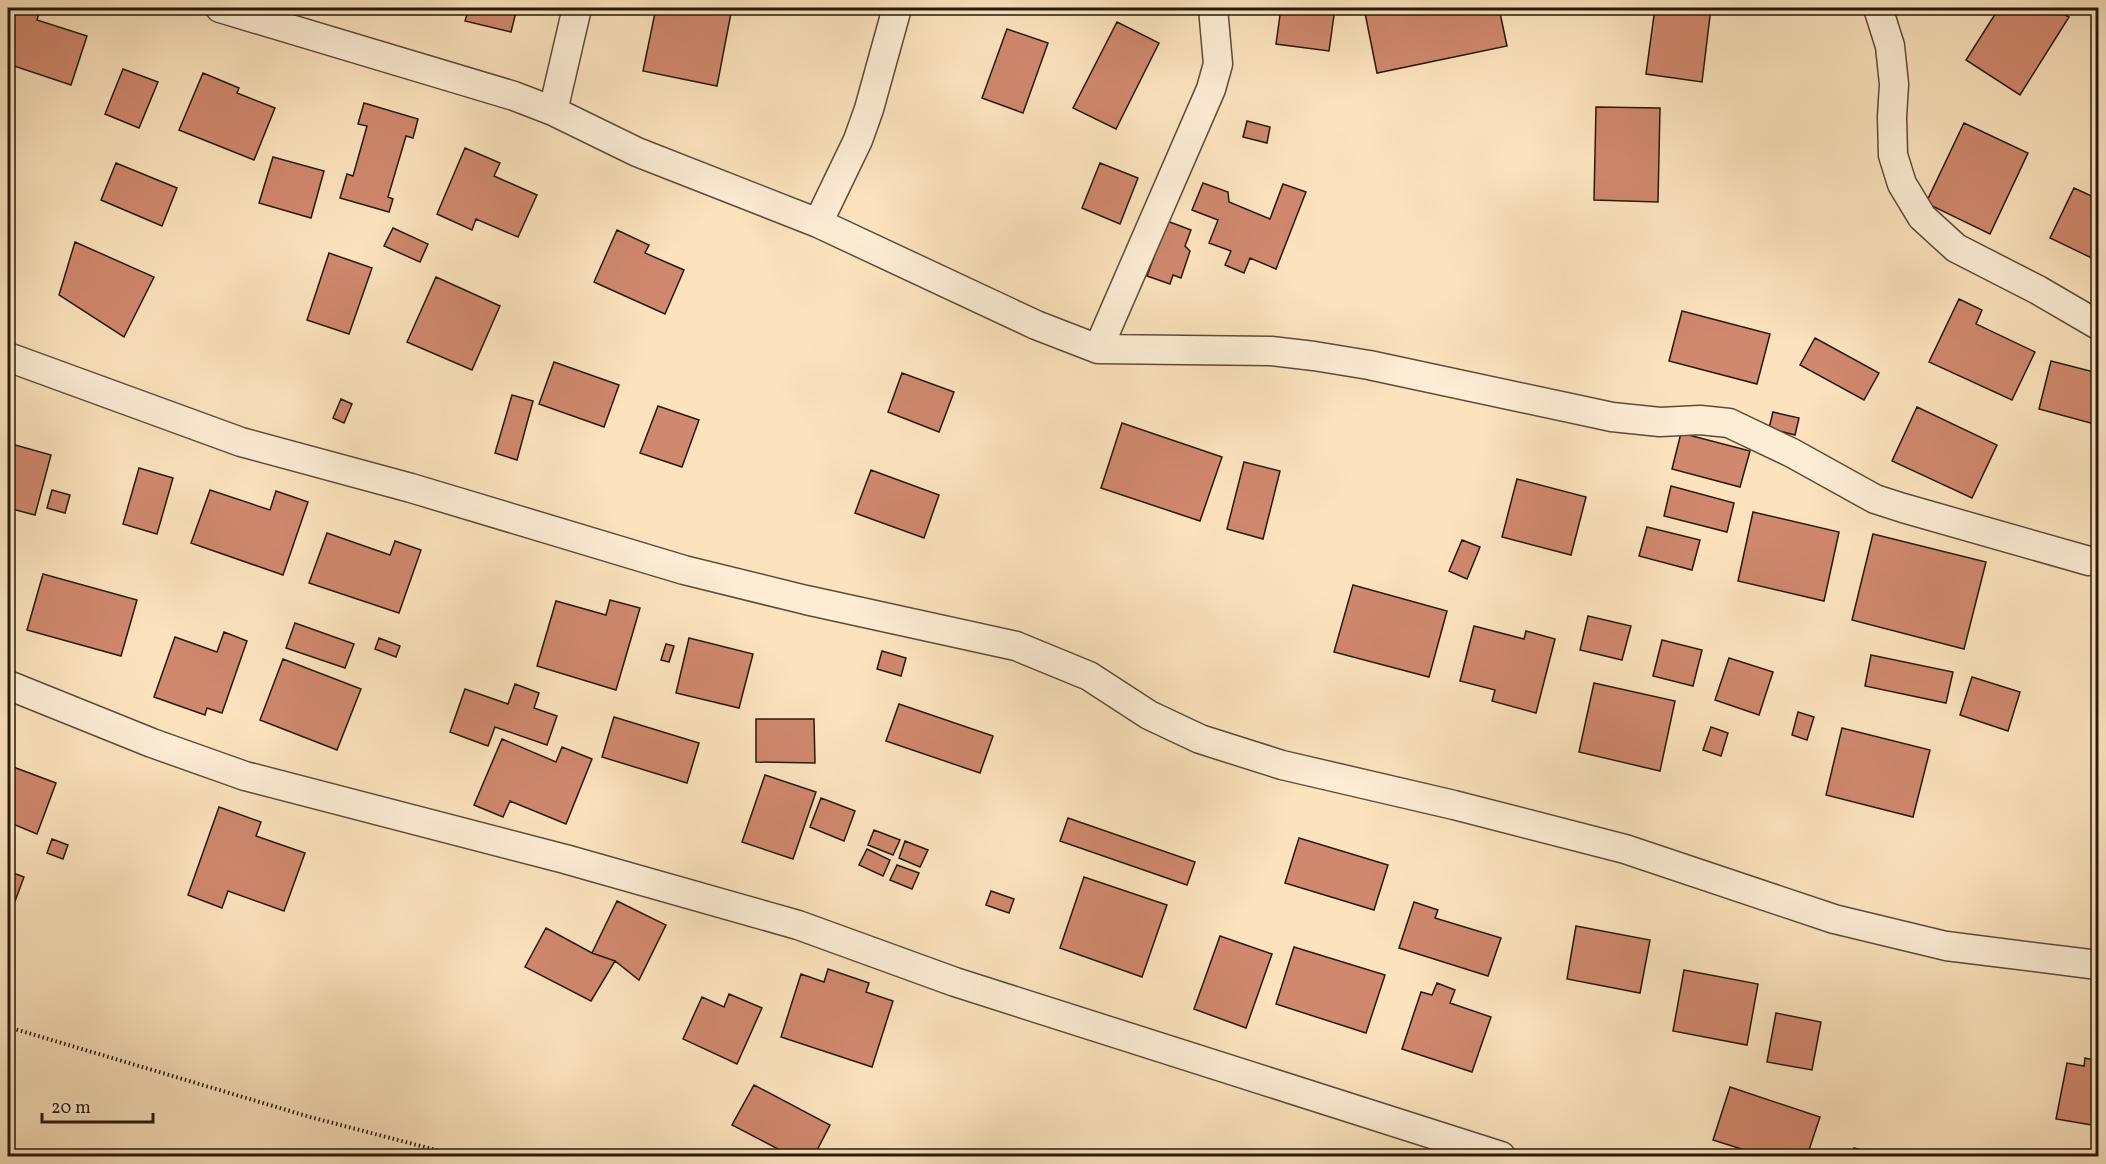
<svg xmlns="http://www.w3.org/2000/svg" width="2106" height="1164" viewBox="0 0 2106 1164" font-family="Vollkorn,serif">
	<style>
		.building { fill: #d0886e; stroke: #251a0b; stroke-width: 1.5 }
		.lines { fill: none; stroke-linecap: round; stroke-linejoin: round }
		.street-casing { stroke: #5b4c38; stroke-width: 31 }
		.path { stroke: #251a0b; stroke-width: 4; stroke-dasharray: 1.5 3; stroke-linecap: butt }
		.street { stroke: #fdedd5; stroke-width: 28 }
	</style>
	<rect width="100%" height="100%" fill="#fce3be"/>
	<filter id="stains"><feTurbulence type="fractalNoise" baseFrequency=".00333" numOctaves="4"/><feColorMatrix values="0 0 0 0 .2 0 0 0 0 .09 0 0 0 0 .02 0 0 0 .5 -.17"/></filter>
	<radialGradient id="worn" r=".72"><stop offset=".6" stop-color="#630" stop-opacity="0"/><stop offset="1" stop-color="#630" stop-opacity=".3"/></radialGradient>
	<path class="building" d="M15,8H23L39,13L37,20L87,36L71,85L8,64V11L13,14Z
		M469,8H517L511,32L465,21Z
		M656,8H732L717,86L643,71Z
		M1281,8H1335L1329,51L1276,44Z
		M1364,8H1499L1507,46L1377,73Z
		M1655,8H1711L1702,82L1646,74Z
		M1999,8H2053L2069,17L2020,95L1966,60Z
		M1117,22L1159,43L1116,129L1073,108Z
		M1007,29L1048,43L1023,113L982,98Z
		M123,69L158,82L139,128L105,114Z
		M203,73L239,88L237,93L275,108L254,160L179,130Z
		M364,103L418,119L413,138L406,136L388,197L393,199L389,212L340,198L347,174L353,176L367,126L358,124Z
		M1596,107L1660,108L1658,202L1594,200Z
		M1247,121L1270,127L1267,143L1243,137Z
		M1964,123L2028,153L1990,234L1926,203Z
		M465,148L500,163L494,176L537,195L518,237L476,219L472,230L437,214Z
		M273,157L324,171L311,218L259,203Z
		M116,163L177,188L162,226L101,200Z
		M1100,163L1138,178L1120,224L1082,208Z
		M1203,183L1228,192L1229,202L1270,219L1283,184L1306,192L1276,269L1250,258L1244,273L1225,265L1231,251L1209,243L1218,220L1192,210Z
		M2074,188L2098,199V261L2050,238Z
		M1167,221L1191,230L1185,246L1190,251L1181,278L1173,275L1170,284L1147,276Z
		M393,228L428,244L420,262L384,246Z
		M617,230L649,245L645,253L684,270L665,314L594,282Z
		M75,242L154,277L124,337L59,295Z
		M329,253L372,268L349,334L307,320Z
		M436,277L500,306L472,370L407,342Z
		M1959,299L1982,310L1976,324L2035,352L2012,400L1929,362Z
		M1682,311L1770,334L1757,384L1669,361Z
		M1815,338L1879,373L1864,400L1800,365Z
		M2051,361L2098,373V425L2039,409Z
		M554,362L619,385L604,427L539,404Z
		M902,373L954,392L939,432L888,412Z
		M512,395L533,401L517,460L495,453Z
		M341,399L352,404L344,423L333,418Z
		M658,406L699,420L682,467L640,453Z
		M1917,407L1997,445L1972,498L1892,461Z
		M1773,412L1799,418L1795,435L1769,428Z
		M1122,423L1222,457L1200,521L1101,488Z
		M1681,433L1750,451L1740,487L1672,469Z
		M8,443L51,455L35,515L8,508Z
		M1244,462L1280,471L1263,539L1227,529Z
		M139,468L173,478L157,534L123,524Z
		M871,470L939,495L924,538L855,513Z
		M1517,479L1586,497L1571,555L1502,537Z
		M1671,486L1734,503L1727,532L1664,516Z
		M52,490L70,495L65,513L47,508Z
		M210,490L270,510L276,491L308,502L283,575L191,543Z
		M1753,512L1839,532L1824,601L1738,581Z
		M1647,527L1700,540L1692,570L1639,556Z
		M327,533L390,555L395,541L421,550L399,613L309,583Z
		M1873,534L1986,562L1964,649L1852,620Z
		M1462,540L1480,547L1467,579L1449,571Z
		M43,574L137,600L121,656L27,630Z
		M1353,585L1447,611L1429,677L1334,652Z
		M610,600L640,608L616,690L537,666L556,601L606,615Z
		M1588,616L1631,626L1622,660L1580,650Z
		M295,623L354,644L345,668L286,648Z
		M1474,626L1524,639L1526,631L1555,639L1536,713L1492,701L1495,690L1460,681Z
		M224,632L247,641L222,713L207,708L205,715L154,697L175,637L217,652Z
		M379,638L400,646L396,657L375,649Z
		M689,638L753,654L739,708L676,693Z
		M1662,640L1702,650L1693,686L1653,676Z
		M666,644L674,646L669,662L661,660Z
		M882,651L906,658L901,676L877,669Z
		M1871,655L1953,672L1946,703L1865,686Z
		M1729,658L1773,672L1759,715L1715,700Z
		M283,659L361,689L337,750L260,720Z
		M1972,677L2020,692L2008,731L1960,715Z
		M1594,683L1675,701L1660,771L1579,752Z
		M515,684L539,693L534,708L557,716L547,745L495,727L488,746L450,732L465,689L508,704Z
		M899,704L993,736L980,773L886,741Z
		M1798,712L1814,717L1807,740L1792,735Z
		M614,717L699,743L687,783L602,757Z
		M756,719H814L815,763L756,762Z
		M1711,727L1728,733L1721,756L1703,750Z
		M1842,728L1930,750L1913,817L1826,795Z
		M502,739L556,762L562,747L592,759L566,824L510,801L503,817L474,805Z
		M8,765L56,783L37,834L8,822Z
		M765,775L816,792L793,859L742,842Z
		M821,798L855,811L844,841L810,827Z
		M219,807L261,822L256,836L305,853L284,911L228,891L222,908L188,895Z
		M1068,818L1195,862L1187,885L1060,841Z
		M874,830L900,840L893,855L868,845Z
		M1299,838L1388,865L1374,910L1285,883Z
		M52,839L68,845L63,859L47,853Z
		M905,841L928,850L920,867L899,858Z
		M867,849L890,860L883,876L859,865Z
		M897,865L919,873L912,889L890,880Z
		M8,871L24,877L8,920Z
		M1084,877L1167,905L1142,977L1060,948Z
		M991,891L1014,899L1009,913L986,905Z
		M617,901L666,925L639,980L615,961L592,953Z
		M1414,902L1438,910L1435,918L1501,938L1488,976L1399,948Z
		M1576,926L1650,940L1640,993L1567,979Z
		M546,928L592,953L615,961L591,1001L525,967Z
		M1220,936L1272,954L1246,1028L1194,1009Z
		M1294,947L1385,975L1366,1033L1276,1004Z
		M828,969L869,983L866,992L893,1001L872,1067L781,1037L801,974L824,982Z
		M1684,970L1758,984L1747,1045L1673,1031Z
		M1437,983L1455,990L1450,1003L1491,1017L1472,1072L1402,1049L1421,992L1432,995Z
		M729,994L762,1008L737,1064L683,1039L702,997L724,1007Z
		M1776,1013L1821,1022L1812,1070L1767,1062Z
		M2085,1058L2098,1061V1126L2056,1119L2067,1063L2084,1066Z
		M754,1085L830,1125L814,1156H779L782,1151L732,1125Z
		M1730,1087L1820,1117L1807,1156H1749L1751,1152L1713,1140Z
		M1854,1148L1883,1156H1851Z"/>
	<g class="lines">
		<defs>
			<path id="street" d="M220,8L514,96L553,111L637,152L818,223L1036,325L1098,349L1271,351L1314,356L1369,365L1612,417L1660,422L1700,420L1729,423L1792,453L1875,499L1903,508L2089,561
				M1878,8L1890,46L1894,84L1892,117L1893,155L1902,184L1922,217L1956,248L2038,290L2098,325
				M553,111L577,8
				M818,223L858,140L869,109L897,8
				M1098,349L1211,89L1218,64L1213,8
				M8,357L241,442L411,488L684,570L806,600L1016,646L1089,676L1149,715L1200,739L1282,765L1454,805L1625,849L1834,919L1946,946L2098,965
				M8,685L152,743L245,776L565,859L798,925L955,982L1501,1156"/>
		</defs>
		<use href="#street" class="street-casing"/>
		<path class="path" d="M8,1027L310,1117L459,1156"/>
		<use href="#street" class="street"/>
	</g>
	<rect width="2106" height="1164" fill="none" stroke="#fce3be" stroke-width="30"/>
	<rect x="9" y="9" width="2088" height="1146" fill="none" stroke="#251a0b" stroke-width="3"/>
	<rect x="15" y="15" width="2076" height="1134" fill="none" stroke="#251a0b" stroke-width="1.5"/>
	<path d="M42 1113v9h111v-9" fill="none" stroke="#251a0b" stroke-width="3"/>
	<text x="51" y="1113" font-size="18" fill="#251a0b" stroke="#fdedd5" stroke-width="4.5" paint-order="stroke">20 m</text>
	<rect width="100%" height="100%" filter="url(#stains)"/>
	<rect width="100%" height="100%" fill="url(#worn)"/>
</svg>
